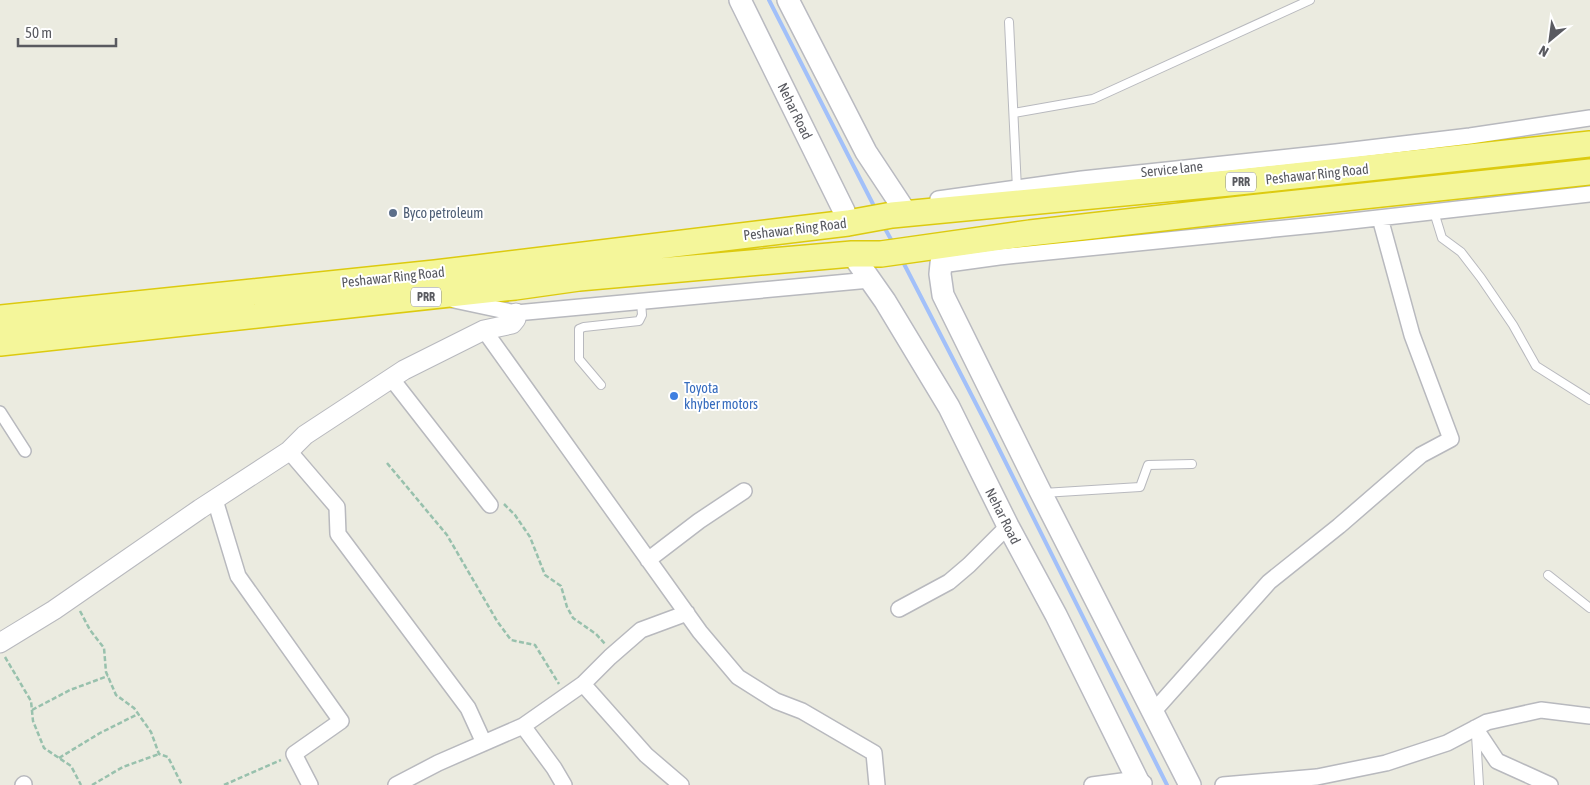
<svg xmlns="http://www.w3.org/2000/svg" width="1590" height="785" viewBox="0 0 1590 785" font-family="'Asap Condensed',sans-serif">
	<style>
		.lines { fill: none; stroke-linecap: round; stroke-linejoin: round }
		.stream { stroke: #a2c0f9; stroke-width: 4 }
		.service-casing { stroke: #b8b9be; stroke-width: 10 }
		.pedestrian-casing { stroke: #b8b9be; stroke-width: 14 }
		.minor-casing { stroke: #b8b9be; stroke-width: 18 }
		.tertiary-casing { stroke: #b8b9be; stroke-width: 21 }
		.secondary-casing { stroke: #b9bac1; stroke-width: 24 }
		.trunk-casing { stroke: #dcca0f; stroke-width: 28 }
		.path { stroke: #98c1ad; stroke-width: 2.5; stroke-dasharray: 5 2.5; stroke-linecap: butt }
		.service { stroke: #fff; stroke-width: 8 }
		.pedestrian { stroke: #fff; stroke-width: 11 }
		.minor { stroke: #fff; stroke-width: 15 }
		.tertiary { stroke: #fff; stroke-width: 19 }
		.secondary { stroke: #fff; stroke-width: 21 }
		.trunk { stroke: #f4f69a; stroke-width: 25 }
		.service-dot { fill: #5c6f8a; stroke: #fff; stroke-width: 2 }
		.shop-dot { fill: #3f7fe0; stroke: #fff; stroke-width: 2 }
		.labels { text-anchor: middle; stroke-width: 4; stroke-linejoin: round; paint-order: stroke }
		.shield { fill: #fff; stroke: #8b8c90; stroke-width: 1 }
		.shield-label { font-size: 12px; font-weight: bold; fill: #595a60 }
		.street-label { font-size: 14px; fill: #595a60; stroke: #fff }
		.service-label { font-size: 14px; fill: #4e5e75; stroke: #fff; text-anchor: start }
		.shop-label { font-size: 14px; fill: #366cbe; stroke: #fff; text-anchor: start }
	</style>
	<rect width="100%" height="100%" fill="#ebebe0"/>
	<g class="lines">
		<path class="stream" d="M769,0L876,210
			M883,225L893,243
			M902,260L989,429L1167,785"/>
		<defs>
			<path id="service" d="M1009,22L1017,189
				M1014,113L1093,99L1310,0
				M1434,212L1442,238L1461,252L1481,278L1513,325L1536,366L1590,400
				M601,385L579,359V329L584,327L639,321L642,315L641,302
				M1043,493L1140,487L1148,465L1192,464
				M1548,575L1590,608
				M1476,735L1479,785"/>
			<path id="pedestrian" d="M0,412L25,451"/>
			<path id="minor" d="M938,199L1082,179L1336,152L1470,136L1590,118
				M941,265L999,257L1325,224L1590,194
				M454,300L516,313L870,280
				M484,330L700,632L738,677L776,701L802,711L874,753L877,785
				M391,378L490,505
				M289,451L337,507L338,534L468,708L484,743
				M215,500L238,576L341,721L294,754L310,785
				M648,560L699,521L744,491
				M899,609L949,582L969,565L1008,526
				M583,684L646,755L681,785
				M1153,712L1269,582L1339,526L1421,455L1451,439L1412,335L1380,218
				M523,726L583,684L610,657L641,630L687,613
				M1475,728L1497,761L1550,785
				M23,785L24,784
				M396,785L438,763L523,726L554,768L564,785
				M1092,785L1137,779L1144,783
				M1223,785L1317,777L1386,763L1447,743L1487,722L1541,710L1590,716"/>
			<path id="tertiary" d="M0,643L54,610L200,509L289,451L305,435L404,370L484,330L512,324L516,319V313"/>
			<path id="secondary" d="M740,0L844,211L848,223
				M788,0L866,152L907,214
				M943,244L940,274L943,295L1039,489L1190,785
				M852,254L885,301L949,407L1008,526L1056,615L1140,785"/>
			<path id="trunk" d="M0,318L435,273L848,223L892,215L1229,183L1590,144
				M0,343L515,287L579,278L852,254H881L1030,233L1250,208L1590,172"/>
		</defs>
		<use href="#service" class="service-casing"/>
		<use href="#pedestrian" class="pedestrian-casing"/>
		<use href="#minor" class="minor-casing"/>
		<use href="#tertiary" class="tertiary-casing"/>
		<use href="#secondary" class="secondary-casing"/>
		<use href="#trunk" class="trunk-casing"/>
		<path class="path" d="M387,463L447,535L497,621L511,640L535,645L559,684
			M504,504L515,515L530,537L545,575L561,586L567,607L573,618L596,634L606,645
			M80,611L90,630L104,648L106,672L116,695L134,708L151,732L159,754L168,757L182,785
			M5,657L31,701L33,721L44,748L71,766L81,785
			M32,710L70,690L108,676
			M59,758L100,733L138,714
			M92,785L123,767L159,754
			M224,785L281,760"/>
		<use href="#service" class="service"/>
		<use href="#pedestrian" class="pedestrian"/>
		<use href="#minor" class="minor"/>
		<use href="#tertiary" class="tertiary"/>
		<use href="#secondary" class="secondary"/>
		<use href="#trunk" class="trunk"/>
	</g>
	<circle class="service-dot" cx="393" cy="213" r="5"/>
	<circle class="shop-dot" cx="674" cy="396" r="5"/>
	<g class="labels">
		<g class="shield">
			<rect x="1226" y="172.5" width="30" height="19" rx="4"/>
			<rect x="411" y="287.5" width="30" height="19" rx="4"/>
		</g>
		<g class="shield-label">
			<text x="1241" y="186">PRR</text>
			<text x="426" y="301">PRR</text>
		</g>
		<g class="street-label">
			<text transform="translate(795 111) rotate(64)" y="5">Nehar Road</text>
			<text transform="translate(1172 169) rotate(-6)" y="5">Service lane</text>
			<text transform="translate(1317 174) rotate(-6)" y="5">Peshawar Ring Road</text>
			<text transform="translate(795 229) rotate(-7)" y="5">Peshawar Ring Road</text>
			<text transform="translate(393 277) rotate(-6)" y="5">Peshawar Ring Road</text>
			<text transform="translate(1003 516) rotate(63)" y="5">Nehar Road</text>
		</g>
		<g class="service-label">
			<text x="403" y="218">Byco petroleum</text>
		</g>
		<g class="shop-label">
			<text x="684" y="393">Toyota<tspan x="684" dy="16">khyber motors</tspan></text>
		</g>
	</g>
	<g transform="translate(1550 40) rotate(209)" stroke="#ffffff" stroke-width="4" paint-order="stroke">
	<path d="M0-4L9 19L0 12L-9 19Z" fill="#595a60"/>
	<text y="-8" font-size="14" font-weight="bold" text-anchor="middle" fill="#595a60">N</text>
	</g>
	<path d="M18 38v8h98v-8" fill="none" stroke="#595a60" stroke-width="2.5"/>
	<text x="25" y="38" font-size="15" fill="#595a60" stroke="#ffffff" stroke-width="4" paint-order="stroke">50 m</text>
</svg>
